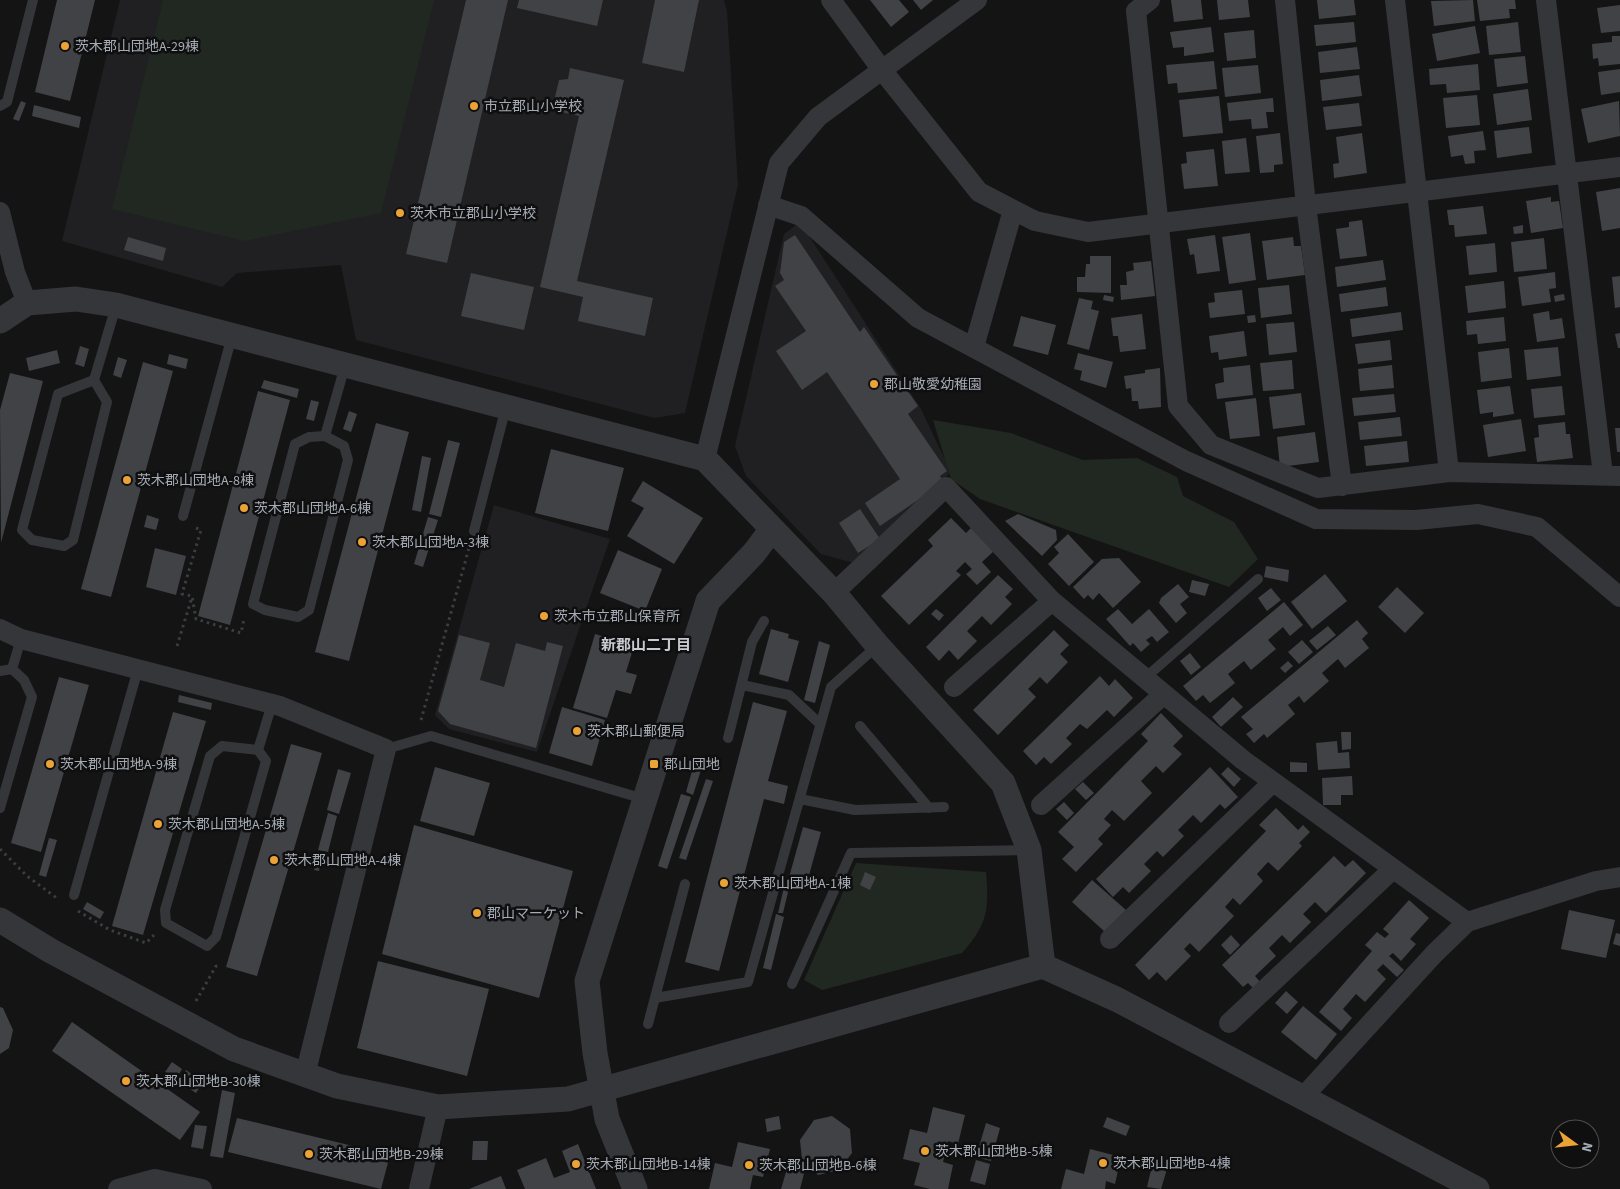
<svg xmlns="http://www.w3.org/2000/svg" width="1620" height="1189" viewBox="0 0 1620 1189" font-family="'Source Sans 3','Noto Sans JP',sans-serif">
	<style>
		.built { fill: #202022 }
		.green { fill: #202821 }
		.building { fill: #404245 }
		.lines { fill: none; stroke-linecap: round; stroke-linejoin: round }
		.path { stroke: #3b3d41; stroke-width: 3; stroke-dasharray: 2.5 4; stroke-linecap: butt }
		.service { stroke: #35363a; stroke-width: 10 }
		.minor { stroke: #35363a; stroke-width: 20 }
		.tertiary { stroke: #35363a; stroke-width: 25 }
		.poi-dot { fill: #eba336; stroke: #0f0f10; stroke-width: 2 }
		.labels { text-anchor: middle; stroke-width: 5; stroke-linejoin: round; paint-order: stroke }
		.poi-label { font-size: 14px; fill: #a6acb5; stroke: #0f0f10; text-anchor: start }
		.neighbourhood-label { font-size: 15px; font-weight: bold; fill: #c7cad1; stroke: #0f0f10 }
	</style>
	<rect width="100%" height="100%" fill="#141415"/>
	<path class="built" d="M120,0H724L727,11L738,185L685,413L654,418L356,340L341,265L237,273L222,287L62,241Z
		M800,222L921,409L951,472L857,564L821,554L746,476L735,446L784,234Z
		M494,505L610,539L537,752L449,729L435,715Z"/>
	<path class="green" d="M163,0H434L381,213L244,241L112,209Z
		M933,420L1011,433L1083,460L1137,458L1177,477L1183,496L1234,522L1258,559L1229,587L980,499L951,479Z
		M856,863L986,872C989,909 988,924 962,953L822,990L804,980Z"/>
	<path class="building" d="M57,0H95L70,101L35,92Z
		M466,0H508L447,263L406,254Z
		M519,0H603L597,26L517,8Z
		M655,0H699L684,72L642,63Z
		M870,0H899L909,12L891,27Z
		M913,0H933L921,10Z
		M1171,0H1201L1203,19L1174,22Z
		M1217,0H1248L1250,17L1219,20Z
		M1317,0H1354L1356,15L1319,19Z
		M1473,0L1475,21L1434,26L1431,1Z
		M1477,0H1515L1516,9H1509L1510,18L1480,21Z
		M1620,5V31L1601,33L1597,8Z
		M1354,22L1356,42L1316,46L1314,25Z
		M1518,22L1521,52L1489,55L1486,26Z
		M1475,26L1480,53L1437,61L1432,34Z
		M1211,27L1214,52L1184,56V47L1173,48L1170,32Z
		M1254,30L1256,58L1227,61L1224,33Z
		M1612,36H1620V64L1599,66L1598,58L1593,59L1592,44L1612,42Z
		M1357,47L1360,69L1320,73L1318,52Z
		M1525,56L1528,83L1497,87L1494,59Z
		M1214,61L1217,89L1178,93L1177,83L1168,84L1166,65Z
		M1478,64L1480,90L1447,93L1446,84L1430,85L1429,69Z
		M1258,65L1261,93L1225,97L1222,68Z
		M570,68L624,80L577,281L653,298L645,336L578,321L583,297L540,287L579,116L552,110L559,80L568,79Z
		M1620,69V92L1601,95L1598,72Z
		M1359,75L1362,96L1322,101L1320,80Z
		M1528,89L1532,120L1497,125L1493,94Z
		M1477,95L1480,125L1446,128L1443,98Z
		M1219,96L1223,133L1183,137L1179,100Z
		M1273,98L1274,112H1266L1268,128L1252,129L1251,119L1229,121L1227,103Z
		M21,101L26,103L19,121L13,119Z
		M1619,101L1620,136L1588,143L1581,109Z
		M1359,103L1362,126L1326,130L1323,107Z
		M34,105L81,117L79,128L32,116Z
		M1529,127L1532,153L1497,158L1494,131Z
		M1483,131L1486,150L1474,151L1475,163L1465,164L1463,155L1451,157L1448,136Z
		M1280,133L1283,164L1274,165V172L1260,173L1256,136Z
		M1362,133L1367,173L1334,178L1333,164L1339,163L1336,137Z
		M1246,138L1250,172L1225,174L1222,141Z
		M1214,149L1218,186L1184,189L1181,164L1187,163L1186,152Z
		M1620,188V228L1602,231L1596,192Z
		M1551,197V202L1559,201L1563,228L1531,233L1526,201Z
		M1483,206L1487,234L1455,237L1454,225H1449L1447,210Z
		M1362,220L1367,256L1340,259L1336,229L1349,227V222Z
		M1523,225V233L1514,234L1513,227Z
		M1250,233L1256,280L1229,284L1222,237Z
		M795,235L860,332L864,327L918,406L908,414L947,471L940,476L944,482L880,526L865,503L900,479L827,372L802,390L776,351L806,331L775,286L784,280L780,273L784,242Z
		M1215,235L1220,271L1197,274L1194,254L1190,255L1187,239Z
		M128,237L166,248L163,261L124,250Z
		M1293,237L1294,246H1301L1305,275L1267,280L1262,241Z
		M1544,238L1547,269L1514,272L1511,242Z
		M1495,243L1497,272L1469,275L1466,246Z
		M1090,256H1111V293L1077,292V277H1085L1086,264H1090Z
		M1383,260L1386,280L1337,287L1335,267Z
		M1151,261L1155,296L1121,300L1120,285H1127L1126,272L1134,270L1133,263Z
		M1555,272L1556,288L1549,289L1551,302L1522,306L1518,277Z
		M471,273L534,287L524,330L461,316Z
		M1620,276V307L1615,308L1612,277Z
		M1504,281L1506,308L1468,313L1465,286Z
		M1289,285L1292,314L1261,318L1258,288Z
		M1386,287L1388,306L1341,312L1339,294Z
		M1242,290L1245,314L1210,318L1208,303L1215,302L1214,293Z
		M1564,294L1565,300L1555,302L1554,296Z
		M1104,295L1114,297L1113,302L1103,300Z
		M1079,298L1093,301L1091,309L1099,311L1089,350L1067,344Z
		M1549,311L1550,320L1562,318L1565,338L1537,342L1533,314Z
		M1401,312L1403,330L1352,337L1350,319Z
		M1142,314L1146,349L1120,352L1118,336H1113L1111,318Z
		M1255,315L1256,322L1248,323L1247,316Z
		M1021,316L1056,325L1048,355L1013,346Z
		M1504,317L1506,341L1478,344L1477,334L1467,335L1466,321Z
		M1294,322L1297,352L1269,355L1266,324Z
		M1244,331L1247,356L1219,360L1218,352L1211,353L1209,336Z
		M1620,333V348H1618L1615,334Z
		M1390,340L1392,360L1358,364L1355,344Z
		M80,346L89,349L84,367L75,364Z
		M1558,347L1561,376L1527,380L1524,350Z
		M1509,348L1512,378L1481,382L1478,352Z
		M57,350L60,363L29,371L26,358Z
		M1078,353L1113,362L1106,388L1080,380L1082,371L1074,369Z
		M169,354L188,359L186,369L167,364Z
		M118,357L127,360L121,378L113,375Z
		M1292,360L1294,389L1263,391L1260,363Z
		M143,362L173,371L111,597L81,589Z
		M1250,365L1253,395L1217,399L1215,384L1224,382L1223,368Z
		M1392,365L1394,388L1360,391L1358,369Z
		M1160,368L1161,407L1139,409L1138,401H1132L1131,388L1126,389L1124,376L1145,373V370Z
		M10,373L43,381L1,543L0,410Z
		M264,380L299,389L297,398L261,388Z
		M1510,386L1514,414L1493,417V412L1480,414L1477,390Z
		M1562,386L1565,415L1534,418L1531,389Z
		M258,391L290,400L230,625L198,616Z
		M1301,393L1305,425L1273,429L1269,397Z
		M1394,394L1396,412L1354,416L1352,398Z
		M1256,398L1260,436L1230,439L1225,402Z
		M311,400L319,402L314,421L306,419Z
		M349,411L357,414L351,432L343,429Z
		M1400,417L1402,436L1360,440L1358,422Z
		M1521,419L1526,451L1488,457L1483,425Z
		M1565,422L1566,434H1570L1573,458L1537,462L1534,438L1539,437L1538,425Z
		M376,423L409,432L349,661L315,652Z
		M1615,428H1620V452H1617Z
		M1315,432L1319,462L1280,467L1277,437Z
		M448,440L460,443L441,517L429,514Z
		M1407,441L1409,462L1366,466L1364,446Z
		M551,449L624,468L608,531L535,513Z
		M422,456L431,458L421,512L412,510Z
		M643,481L703,518L674,564L627,536L644,508L631,501Z
		M860,509L880,539L858,553L839,523Z
		M1018,514L1056,530L1057,540L1042,556L1005,521Z
		M147,515L159,519L156,530L144,527Z
		M428,517L438,520L423,567L414,564Z
		M951,518L966,533L972,527L994,551L982,562L991,572L977,585L966,574L972,569L965,562L956,571L961,575L909,625L881,596L933,546L928,540Z
		M1068,534L1094,562L1069,586L1048,564L1059,553L1054,547Z
		M155,548L186,556L176,595L146,587Z
		M618,550L662,569L645,611L600,593Z
		M1119,558L1141,582L1113,608L1099,593L1093,600L1088,595L1084,599L1073,587L1102,559Z
		M1266,566L1289,570L1288,582L1264,577Z
		M1325,574L1347,601L1312,629L1291,602Z
		M998,575L1013,589L1005,597L1012,604L991,625L982,616L967,631L977,641L958,660L949,650L939,661L926,647Z
		M1192,580L1209,584L1205,596L1189,592Z
		M1178,584L1189,597L1180,604L1187,613L1176,623L1159,603L1161,598Z
		M1397,587L1424,613L1405,633L1378,607Z
		M1271,588L1281,600L1267,611L1258,598Z
		M1284,602L1303,625L1290,636L1283,627L1268,640L1276,649L1251,670L1244,661L1228,674L1235,683L1210,703L1203,695L1196,701L1183,686Z
		M936,609L944,615L939,621L931,614Z
		M1118,609L1132,624L1149,609L1169,632L1157,642L1152,636L1146,640L1150,644L1141,652L1133,643L1130,646L1106,619Z
		M1357,620L1368,633L1362,639L1369,648L1345,668L1338,659L1322,673L1329,681L1304,703L1299,696L1288,705L1295,714L1267,738L1264,734L1254,743L1246,734L1253,729L1241,717Z
		M1328,626L1336,635L1317,650L1309,641Z
		M771,629L789,634L788,638L799,641L788,682L759,674Z
		M1054,630L1069,645L1060,654L1068,662L1047,684L1040,677L1028,689L1036,697L998,735L973,710Z
		M595,634L634,646L626,672L637,675L631,694L616,690L607,718L573,708Z
		M459,635L490,643L480,680L504,687L516,643L545,651L547,642L563,646L536,748L450,724L438,711Z
		M1302,640L1313,652L1299,664L1288,652Z
		M819,641L830,645L815,703L804,700Z
		M1190,653L1201,667L1191,675L1180,661Z
		M1288,661L1293,666L1285,673L1280,668Z
		M1100,676L1109,686L1115,679L1133,698L1114,717L1107,710L1087,729L1080,724L1066,738L1072,744L1051,764L1044,757L1036,765L1023,751Z
		M59,677L89,685L41,852L11,843Z
		M179,695L212,703L211,710L178,702Z
		M1233,697L1243,707L1221,727L1212,717Z
		M753,702L787,711L768,781L788,786L784,804L764,799L719,971L685,962Z
		M562,707L605,720L592,766L549,753Z
		M173,712L206,721L143,935L112,926Z
		M1161,713L1183,736L1173,746L1182,754L1163,773L1156,766L1141,781L1152,793L1124,821L1112,810L1104,819L1111,825L1098,839L1103,844L1076,872L1062,859L1074,847L1058,832L1148,741L1141,734Z
		M1341,732H1351V749L1342,750Z
		M1337,741L1338,753L1349,752L1350,768L1318,770L1316,743Z
		M291,744L322,753L257,976L226,967Z
		M1290,762L1307,763V772H1290Z
		M694,764L702,767L693,795L686,792Z
		M435,767L490,783L474,836L420,821Z
		M1210,767L1238,797L1225,809L1220,804L1201,823L1193,815L1178,830L1184,836L1163,857L1157,851L1144,864L1151,871L1129,893L1123,887L1113,897L1096,879Z
		M1228,767L1241,779L1234,787L1221,774Z
		M338,769L351,773L339,814L327,810Z
		M1352,776L1353,795H1341V805H1323L1322,778Z
		M706,779L713,781L686,860L679,858Z
		M1083,782L1094,793L1086,800L1075,789Z
		M681,794L691,797L667,869L658,866Z
		M1064,802L1074,813L1067,820L1056,809Z
		M1276,808L1298,830L1303,825L1310,832L1299,843L1302,846L1278,871L1268,862L1257,874L1263,881L1240,905L1233,898L1225,907L1234,916L1199,952L1190,943L1184,949L1191,956L1166,981L1157,972L1149,980L1135,965L1266,831L1259,825Z
		M328,813L337,816L328,852L318,850Z
		M414,825L573,871L539,998L382,954Z
		M803,827L821,832L806,886L788,881Z
		M49,838L57,840L46,877L39,875Z
		M318,853L322,854L319,871L314,870Z
		M1334,856L1345,867L1353,860L1366,873L1326,913L1315,902L1303,914L1311,922L1290,943L1282,935L1269,948L1276,956L1255,976L1262,984L1255,990L1248,983L1243,987L1222,965Z
		M865,872L876,877L870,890L860,885Z
		M1092,880L1126,910L1105,932L1072,902Z
		M784,887L789,888L783,913H778Z
		M1409,900L1429,918L1410,939L1416,944L1401,961L1393,953L1389,956L1404,970L1397,977L1383,964L1377,970L1386,979L1365,1002L1356,994L1343,1009L1352,1018L1341,1031L1319,1012L1372,951L1365,945L1377,932L1385,938L1389,934L1383,929Z
		M87,902L104,912L100,919L83,909Z
		M1569,910L1615,920L1606,958L1561,949Z
		M776,914L784,917L771,970L763,968Z
		M1616,933L1620,934V946L1613,944Z
		M1231,935L1240,945L1230,955L1221,945Z
		M378,961L489,989L467,1076L357,1048Z
		M1286,991L1298,1002L1287,1014L1275,1003Z
		M1303,1006L1337,1034L1316,1060L1281,1032Z
		M0,1007L3,1008L13,1030L9,1048L0,1054Z
		M72,1022L200,1112L180,1140L52,1051Z
		M172,1062L182,1069L176,1079L165,1072Z
		M186,1070L203,1082L196,1093L178,1081Z
		M222,1090L235,1093L223,1158L210,1156Z
		M933,1107L965,1115L958,1144L948,1141L943,1162L953,1165L948,1189H930L914,1185L920,1163L903,1159L910,1129L927,1133Z
		M779,1116L781,1129L767,1132L765,1119Z
		M832,1116L850,1129L852,1153L839,1170L818,1175L802,1160L800,1140L814,1120Z
		M1107,1117L1130,1126L1126,1136L1103,1127Z
		M237,1118L390,1155L381,1189L228,1152Z
		M986,1123L1000,1128L991,1161L976,1157Z
		M195,1125L207,1126L203,1149L191,1147Z
		M473,1141H488L487,1160H472Z
		M738,1142L770,1149L763,1177L753,1175L750,1189H709L715,1163L732,1167Z
		M578,1144L596,1189H525L517,1170L546,1158L554,1178L570,1172L562,1151Z
		M1090,1149L1121,1157L1115,1184L1106,1181L1105,1189H1061L1066,1169L1084,1174Z
		M976,1160L990,1164L985,1185L970,1181Z
		M789,1162L806,1166L800,1189H781Z
		M1152,1166L1167,1169L1161,1189L1147,1187Z
		M501,1176L506,1189H469Z"/>
	<g class="lines">
		<path class="path" d="M196,528L201,530L182,594L192,596L196,619L241,633L244,619
			M177,646L192,597
			M421,720L469,548
			M0,849L27,876L58,899
			M78,911L110,930L146,943L154,935
			M196,1001L216,966L215,962"/>
		<path class="service" d="M0,106L7,102L33,0
			M94,380L58,394L22,530L32,540L64,546L73,540L107,402L94,380L116,306
			M325,436L309,437L295,444L253,604L265,610L298,617L309,610L348,460L344,446L325,436L345,366
			M183,516L232,336
			M474,531L506,407
			M12,669L21,639
			M0,671L12,669L24,680L32,697L0,808
			M1145,678L1258,579
			M742,685L789,695L820,724
			M860,726L929,808
			M728,738L752,642L764,621
			M386,749L431,736L644,799
			M258,750L222,746L210,756L165,910L166,923L207,946L216,937L266,761L258,750L272,704
			M800,799L855,810L944,807
			M74,895L138,669
			M792,984L851,853L1028,850
			M655,998L748,982L831,687L877,646
			M648,1024L685,884"/>
		<path class="minor" d="M831,0L882,70L979,192L1035,221L1088,232L1620,167
			M1150,0L1136,11L1178,406L1211,445L1318,488L1449,472L1620,476
			M1285,0L1306,205L1342,486
			M1395,0L1449,472
			M1546,0L1603,475
			M768,205L801,216L918,318L1186,461L1316,519L1416,520L1478,514L1537,527L1620,597
			M0,212L15,272L27,303
			M974,347L1013,210
			M705,459L779,163L818,117L977,0
			M834,593L946,487L1052,601L1164,694L1243,760L1467,922
			M0,629L21,639L280,706L386,749L305,1075
			M954,687L1052,601
			M1041,805L1164,694
			M1110,939L1273,782
			M1229,1023L1393,869
			M1303,1097L1434,954L1467,922L1596,881L1620,877
			M118,1189L155,1179L202,1189
			M419,1189L438,1107"/>
		<path class="tertiary" d="M0,321L27,303L76,299L116,305L705,459L834,593L878,646L1003,783L1029,850L1043,966
			M0,920L51,951L234,1049L337,1086L438,1107L568,1099L1043,966L1118,1000L1477,1189
			M635,1189L607,1119L595,1053L587,981L708,601L754,553L772,529"/>
	</g>
	<g class="poi-dot">
		<circle cx="65" cy="46" r="5"/>
		<circle cx="474" cy="106" r="5"/>
		<circle cx="400" cy="213" r="5"/>
		<circle cx="874" cy="384" r="5"/>
		<circle cx="127" cy="480" r="5"/>
		<circle cx="244" cy="508" r="5"/>
		<circle cx="362" cy="542" r="5"/>
		<circle cx="544" cy="616" r="5"/>
		<circle cx="577" cy="731" r="5"/>
		<circle cx="50" cy="764" r="5"/>
		<rect x="649" y="759" width="10" height="10" rx="2.5"/>
		<circle cx="158" cy="824" r="5"/>
		<circle cx="274" cy="860" r="5"/>
		<circle cx="724" cy="883" r="5"/>
		<circle cx="477" cy="913" r="5"/>
		<circle cx="126" cy="1081" r="5"/>
		<circle cx="925" cy="1151" r="5"/>
		<circle cx="309" cy="1154" r="5"/>
		<circle cx="1103" cy="1163" r="5"/>
		<circle cx="576" cy="1164" r="5"/>
		<circle cx="749" cy="1165" r="5"/>
	</g>
	<g class="labels">
		<g class="poi-label">
			<text x="75" y="51">茨木郡山団地A-29棟</text>
			<text x="484" y="111">市立郡山小学校</text>
			<text x="410" y="218">茨木市立郡山小学校</text>
			<text x="884" y="389">郡山敬愛幼稚園</text>
			<text x="137" y="485">茨木郡山団地A-8棟</text>
			<text x="254" y="513">茨木郡山団地A-6棟</text>
			<text x="372" y="547">茨木郡山団地A-3棟</text>
			<text x="554" y="621">茨木市立郡山保育所</text>
			<text x="587" y="736">茨木郡山郵便局</text>
			<text x="60" y="769">茨木郡山団地A-9棟</text>
			<text x="664" y="769">郡山団地</text>
			<text x="168" y="829">茨木郡山団地A-5棟</text>
			<text x="284" y="865">茨木郡山団地A-4棟</text>
			<text x="734" y="888">茨木郡山団地A-1棟</text>
			<text x="487" y="918">郡山マーケット</text>
			<text x="136" y="1086">茨木郡山団地B-30棟</text>
			<text x="935" y="1156">茨木郡山団地B-5棟</text>
			<text x="319" y="1159">茨木郡山団地B-29棟</text>
			<text x="1113" y="1168">茨木郡山団地B-4棟</text>
			<text x="586" y="1169">茨木郡山団地B-14棟</text>
			<text x="759" y="1170">茨木郡山団地B-6棟</text>
		</g>
		<g class="neighbourhood-label">
			<text x="646" y="650">新郡山二丁目</text>
		</g>
	</g>
	<g transform="translate(1575 1144) rotate(105)"><circle r="24" fill="#0f0f10" stroke="#4b4e52"/>
	<path d="M0-4L9 19L0 12L-9 19Z" fill="#eba336"/>
	<text y="-8" font-size="14" font-weight="bold" text-anchor="middle" fill="#a6acb5">N</text>
	</g>
</svg>
